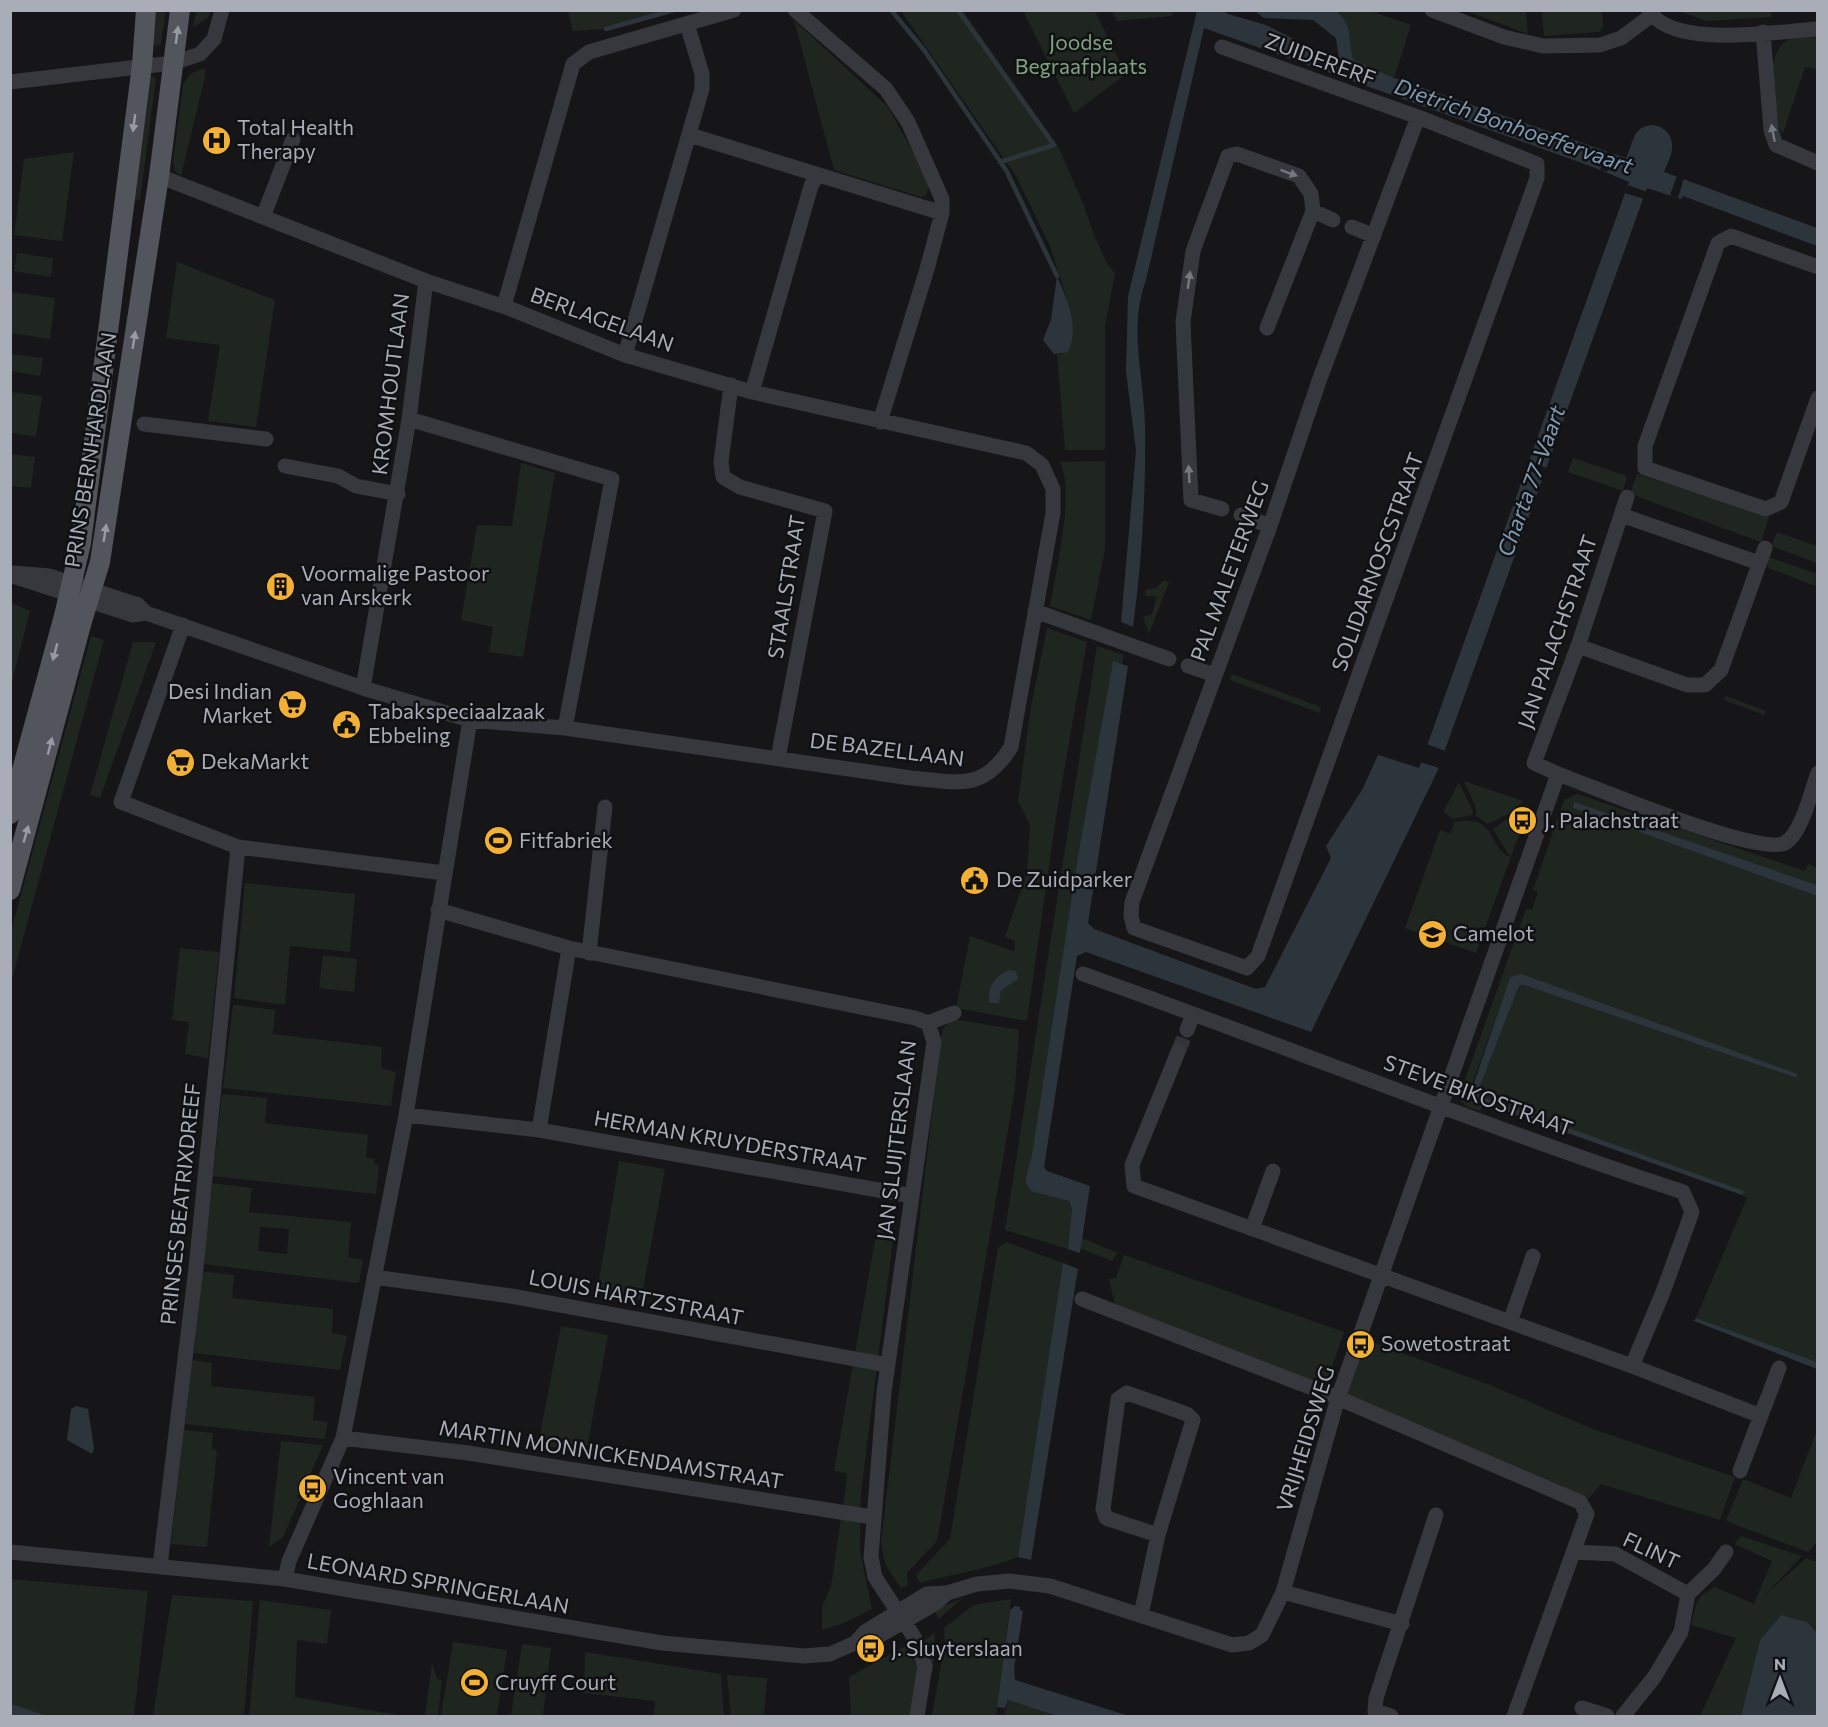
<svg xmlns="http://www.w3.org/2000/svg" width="1828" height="1727" viewBox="0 0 1828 1727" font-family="Commissioner,sans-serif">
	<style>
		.green { fill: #1e261f; fill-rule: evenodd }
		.water { fill: #2c353c }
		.pier { fill: #161618 }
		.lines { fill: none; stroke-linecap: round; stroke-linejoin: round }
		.stream { stroke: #2c353c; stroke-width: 4.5 }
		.minor-tunnel { stroke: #333438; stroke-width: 15; stroke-dasharray: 15 8; stroke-linecap: butt }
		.minor { stroke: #37383d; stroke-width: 15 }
		.major { stroke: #53555c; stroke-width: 20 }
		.oneway { fill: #979ba6 }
		.oneway2 { fill: #757881 }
		.labels { text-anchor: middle; stroke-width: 5; stroke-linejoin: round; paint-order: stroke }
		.park-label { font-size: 21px; fill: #7fa381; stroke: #111113 }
		.street-label { font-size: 21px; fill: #a8adb8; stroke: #111113 }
		.poi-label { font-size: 21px; fill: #a8adb8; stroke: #111113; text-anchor: start }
		.water-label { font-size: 22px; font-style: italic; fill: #7f9bb3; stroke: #111113 }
	</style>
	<rect width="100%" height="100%" fill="#161618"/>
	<path class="green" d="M156,11H166L161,44L156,47L153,43Z
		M196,11H211L208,18L193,27Z
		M568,11V10L674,11L606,29L573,31Z
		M901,11H963L1058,146L1083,203L1094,235L1108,265L1115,273L1105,327V450H1065L1057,354L1061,355L1067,299L1050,246L1016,176Z
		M1023,11H1095L1126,74L1074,113Z
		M1112,11H1173L1172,16L1117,21Z
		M1337,11H1370L1411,25L1394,78L1354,60L1341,14Z
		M1466,11H1526L1528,34Z
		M1542,11H1602L1603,27L1599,32L1544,36Z
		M1678,11H1771V17L1706,21Z
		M794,20L888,107L930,183L926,195L921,197L834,170Z
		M1817,37V69L1805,67L1783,133L1778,127C1776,103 1761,52 1790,39C1797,36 1809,38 1817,37Z
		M201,69H205V77L181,176L175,171L173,161L183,85L190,74Z
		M152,75L156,79L140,200H133L150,77Z
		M74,152L62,241L14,235L24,159Z
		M17,253L53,258L51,277L14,271Z
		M177,262L275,300L256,427L208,421L220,345L166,338Z
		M11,292L55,298L50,339L11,333Z
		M11,354L43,358L40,376L11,371Z
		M11,392L42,396L36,437L11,433Z
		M11,454L35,457L31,488L11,486Z
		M1573,458L1627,476L1623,491L1568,472Z
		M1105,461V550L1091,620L1050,606C1056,571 1075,492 1060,462Z
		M521,463L555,473L523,657L489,652L493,627L461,620L477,525L512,526Z
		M1637,474L1769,517L1761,542L1630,494Z
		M1777,532L1817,546V563L1771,546Z
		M1766,556L1817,574L1815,586L1768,568Z
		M1164,580L1169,582L1149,634L1143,617L1152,614L1157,597L1146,596L1145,590L1156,588Z
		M11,603L30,611L11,686Z
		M1047,628L1087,642L1057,810L1027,1021L956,1008L970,936L1014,951L1015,941L1005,937L1027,872L1030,825L1018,801L1031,706Z
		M91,636L104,640L11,983V931Z
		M133,642H156L100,798L90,795Z
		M1097,646L1124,655L1122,664L1113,662L1079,850L1032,1154L1025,1182L1032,1191L1069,1201L1072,1209L1068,1249L1005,1230Z
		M1232,674L1321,707L1320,713L1230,680Z
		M1726,696L1766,711L1764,715L1724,700Z
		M1464,781L1523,801L1512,812L1488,824L1476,816V808Z
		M1459,782L1473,811L1472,815L1453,819L1443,812Z
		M1577,794L1805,871L1808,864L1817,868V885L1574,803L1573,808L1817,896L1818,1085L1815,1088L1818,1091L1817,1362L1696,1318L1747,1198L1742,1195L1743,1191L1482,1097L1478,1091L1519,986L1524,985L1795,1078L1798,1074L1516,976L1510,977L1471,1088L1469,1098L1483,1105L1480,1111L1467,1107L1461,1101L1460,1094L1526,909L1532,910L1538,892L1533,890L1564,800Z
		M1526,805L1529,807L1476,953L1405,928L1440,830L1450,834L1455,822C1498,814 1487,848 1510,857L1493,829Z
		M245,883L355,894L350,952L290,946L285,1005L234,998Z
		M180,948L219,952L208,1058L185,1054L189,1022L172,1020Z
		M323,955L357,959L354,992L319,988Z
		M233,1005L275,1010L273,1034L382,1047L381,1068L396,1072L391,1106L223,1088Z
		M952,1019L1019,1030L1015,1089L939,1531L936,1542L907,1573L908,1585L901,1588L885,1564L881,1542L941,1039L943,1029Z
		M222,1094L267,1098L265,1123L368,1135L366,1158L375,1159L374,1164L379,1165L376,1194L213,1176Z
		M619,1161L665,1169L641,1300L597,1292Z
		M212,1183L252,1188L249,1212L351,1222L348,1257L363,1260L359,1283L203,1264ZM260,1227L289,1229L287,1254L258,1251Z
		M877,1229L894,1232L861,1493L860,1552L872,1609L844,1623L822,1630V1607L831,1586L846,1485L847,1473L834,1471Z
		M1082,1238L1118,1253L1112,1261L1080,1248Z
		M1006,1242L1063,1263L1018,1557C986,1570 952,1574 920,1583L916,1575L950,1539L998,1248Z
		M1124,1255L1344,1332L1325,1387L1115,1305L1109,1279L1116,1278Z
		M201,1271L234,1275L232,1298L333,1309L332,1333L347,1336L340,1370L194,1353Z
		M561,1326L608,1335L586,1453L538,1444Z
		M1364,1339L1490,1385L1590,1428L1735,1477L1720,1520L1601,1484L1585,1503L1563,1486L1345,1395Z
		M192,1360L212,1363L211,1386L315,1397L313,1420L328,1422L324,1439L185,1424Z
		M184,1430L213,1433L212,1448L217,1451L207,1547L171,1544Z
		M1817,1430V1542L1808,1552L1726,1521L1743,1479L1791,1498Z
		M281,1441L323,1445L306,1484L303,1483L297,1497L300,1499L283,1537L269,1547Z
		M1741,1536L1802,1556L1764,1596L1806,1558L1817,1562V1633L1807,1622L1781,1615L1760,1640L1741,1716H1700L1736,1638L1691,1625C1698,1602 1692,1600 1715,1587L1754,1604L1772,1561L1734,1544Z
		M10,1579L148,1591L134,1716H11Z
		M172,1595L253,1601L244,1716H153Z
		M963,1598L939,1619L934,1610Z
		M1011,1599L996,1716H932L945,1642L944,1628L974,1605Z
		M260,1600L331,1610L327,1644L297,1640L295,1697L404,1716H249Z
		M935,1633L933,1671H930V1656L924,1640Z
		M453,1642L507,1650L497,1716H441Z
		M522,1644L551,1648L543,1716H511Z
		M905,1646L918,1668L910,1716H851L849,1677Z
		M585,1652L721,1674L724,1716H654L655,1701L584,1693Z
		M432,1663L437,1679L442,1680L438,1716H425Z
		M727,1675L767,1678L764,1716H731Z
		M1008,1700L1057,1716H1004Z"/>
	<path class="water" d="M1197,11H1223L1228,14L1266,25L1319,52L1339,59L1336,38L1313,20L1264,18L1255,11H1337C1354,27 1347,42 1354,60L1394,78L1626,158C1630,150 1632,139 1637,132C1649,118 1672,127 1672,145C1673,154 1667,164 1664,172L1817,228V246L1683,196L1681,199L1647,188L1437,772L1311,1032L1086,952L1077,956L1044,1167L1047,1171L1090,1186L1080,1253L1068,1249L1072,1209L1069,1201L1031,1191L1025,1182L1032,1154L1079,850L1113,661L1128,666L1088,923L1094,929L1256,989L1265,987L1331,858L1326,846L1362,790L1378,755L1419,768L1629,182L1593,167L1204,28L1146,280C1128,328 1144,375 1145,425C1146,493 1142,560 1133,627L1121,622L1136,451L1126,371L1128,296Z
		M1057,276C1067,299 1080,328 1068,352L1054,354L1043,340L1051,320Z
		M1574,802L1817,885V896L1573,808Z
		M1009,970L1016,971L1018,979L1001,990L999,1003H990C986,988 995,976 1009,970Z
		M1521,974L1798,1074L1796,1078L1524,985L1519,986L1478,1091L1482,1097L1744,1191L1742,1195L1469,1098L1510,977Z
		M1063,1263L1078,1269L1031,1560L1018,1557Z
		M1696,1318L1817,1362V1369L1694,1321Z
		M76,1406L88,1409L94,1448L92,1454L67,1440L71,1409Z
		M1015,1606L1020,1607V1610L1023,1611L1014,1669L1015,1680L1129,1716H1057L1008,1700L1005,1708L997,1707L1010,1610Z
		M1781,1615L1807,1622L1817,1633V1716H1741L1760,1640Z
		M10,1704H11L47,1716H11Z"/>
	<path class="pier" d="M1607,151L1614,153L1607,172L1600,170Z
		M1677,176L1684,178L1678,198L1670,195Z
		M1628,185L1647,192L1644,199L1625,193Z
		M1528,461L1547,468L1544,476L1525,469Z
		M1427,744L1445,751L1439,768L1420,762Z"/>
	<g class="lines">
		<path class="stream" d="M891,10L924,50L1006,170L1057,276
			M958,10L1054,145L1000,162
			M606,29L674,10"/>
		<path class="minor-tunnel" d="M1178,1052L1187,1030"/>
		<path class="minor" d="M795,10L886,89L908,122L942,199V213L927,269L880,422
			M1432,10L1504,37L1543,46L1600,45L1621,38L1652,15
			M1649,10C1671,50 1779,31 1818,29
			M1763,32L1771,130L1776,145L1818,163
			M1222,47L1418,117L1537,164V178L1258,956L1247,968L1134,928L1131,916L1132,902L1270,526L1319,381L1418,117
			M10,82L173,63L200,54L214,39L222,10
			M690,135L942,213
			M159,176L426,281L511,309L625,355L752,392L1026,453L1042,465L1053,489V513L1011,747C983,792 958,782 911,778L565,728L470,720
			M1313,211L1333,220
			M263,217L293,139
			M1352,227L1374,236
			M1818,267L1731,236L1718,243L1645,446V468L1766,509L1781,502L1818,398
			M504,306L573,64L589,52L734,10
			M625,355L702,89V74L687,24
			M731,385L721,462L723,477L740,487L825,511L778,758
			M752,392L811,186L817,176
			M409,419L612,479L565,728
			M144,424L266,439
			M285,466L338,476L356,486L398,494
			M1627,497L1578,646L1534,763L1558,774C1594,787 1759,857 1785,843C1802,833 1811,791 1818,773
			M1222,509L1191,500L1183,322L1193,251L1228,156L1237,154L1299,176L1311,194L1313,211L1267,328
			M1241,515L1270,526
			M1621,515L1759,563
			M14,573L49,576L138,605L146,613
			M10,575L133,615L146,613L363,688L470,720L406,1115L343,1438L289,1561L285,1579
			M1035,611L1169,659
			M183,625L121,802L238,847L444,873
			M1578,646L1687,685H1705L1721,670L1765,548
			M1188,666L1215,675
			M363,688L409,419L426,281
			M438,910L569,948L915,1018L928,1023L934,1042L884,1392L871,1557L875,1577L914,1637L925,1666L917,1716
			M589,953L605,807
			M1083,974C1284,1045 1481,1126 1683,1192L1692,1212L1663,1292L1632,1366
			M928,1023L954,1013
			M1187,1030L1193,1014
			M1178,1052L1132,1165L1134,1186L1632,1366L1761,1416
			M406,1115L539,1130L912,1196
			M539,1130L569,948
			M1252,1229L1273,1171
			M374,1277L511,1296L888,1365
			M1082,1299L1338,1398L1580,1502L1587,1514L1514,1716
			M1510,1322L1533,1256
			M1127,1393L1187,1414L1193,1420L1158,1535L1106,1518L1103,1509L1118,1399Z
			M343,1438L468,1453L872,1517
			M1740,1471L1779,1368
			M10,1552L285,1579L662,1643L804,1656L830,1654L855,1643L870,1641L936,1603L947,1593
			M1573,1552L1615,1554L1688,1594
			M160,1566L196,1268L238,847
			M1283,1592L1402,1624
			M1688,1594L1714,1569L1726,1552
			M1141,1615L1158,1535
			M855,1643L865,1632L927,1594L947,1593L977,1584L1009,1581L1050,1586L1232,1645L1249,1643L1262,1635L1283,1592L1338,1398L1558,774
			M1582,1708L1607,1716
			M1391,1716L1375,1711L1376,1698L1436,1515
			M1623,1716L1655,1676L1681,1632L1688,1594"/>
		<path class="major" d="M10,814L64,616L81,543L142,65L146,10
			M10,890L82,621L100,562L159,176L180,10"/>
	</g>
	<defs><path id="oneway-solid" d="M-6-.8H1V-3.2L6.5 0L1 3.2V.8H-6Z" transform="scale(1.5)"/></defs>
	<g class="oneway">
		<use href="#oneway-solid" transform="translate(177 35) rotate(-82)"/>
		<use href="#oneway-solid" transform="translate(134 123) rotate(98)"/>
		<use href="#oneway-solid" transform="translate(134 340) rotate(-81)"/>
		<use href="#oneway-solid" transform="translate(105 533) rotate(-81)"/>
		<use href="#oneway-solid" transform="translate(55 652) rotate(105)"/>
		<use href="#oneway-solid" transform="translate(50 746) rotate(-76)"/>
		<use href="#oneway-solid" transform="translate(26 834) rotate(-74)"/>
	</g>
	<g class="oneway2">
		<use href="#oneway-solid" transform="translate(1773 133) rotate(-101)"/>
		<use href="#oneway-solid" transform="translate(1289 173) rotate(20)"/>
		<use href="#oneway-solid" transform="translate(1189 280) rotate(-82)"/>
		<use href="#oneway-solid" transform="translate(1189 474) rotate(-93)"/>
	</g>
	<defs>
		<symbol id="hospital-disc" viewBox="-11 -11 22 22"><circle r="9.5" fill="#f2b134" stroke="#111113"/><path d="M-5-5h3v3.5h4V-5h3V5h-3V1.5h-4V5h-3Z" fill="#111"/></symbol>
		<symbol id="building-disc" viewBox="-11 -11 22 22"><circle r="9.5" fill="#f2b134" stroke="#111113"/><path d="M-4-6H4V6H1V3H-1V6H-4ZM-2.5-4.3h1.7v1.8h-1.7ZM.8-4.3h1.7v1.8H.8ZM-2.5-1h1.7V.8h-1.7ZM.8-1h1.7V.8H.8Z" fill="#111"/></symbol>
		<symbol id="supermarket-disc" viewBox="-11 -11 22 22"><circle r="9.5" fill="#f2b134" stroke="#111113"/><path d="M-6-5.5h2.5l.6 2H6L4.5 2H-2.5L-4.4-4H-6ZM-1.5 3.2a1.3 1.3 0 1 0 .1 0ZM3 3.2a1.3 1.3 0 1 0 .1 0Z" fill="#111"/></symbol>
		<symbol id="civic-disc" viewBox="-11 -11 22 22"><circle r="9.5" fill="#f2b134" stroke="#111113"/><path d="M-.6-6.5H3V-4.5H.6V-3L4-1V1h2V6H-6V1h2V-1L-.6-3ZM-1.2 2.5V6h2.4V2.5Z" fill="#111"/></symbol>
		<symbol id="bus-disc" viewBox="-11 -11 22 22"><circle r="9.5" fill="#f2b134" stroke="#111113"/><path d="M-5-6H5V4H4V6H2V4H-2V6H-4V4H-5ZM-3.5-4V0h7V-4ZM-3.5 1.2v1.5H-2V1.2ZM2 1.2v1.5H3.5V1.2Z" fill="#111"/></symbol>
		<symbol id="stadium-disc" viewBox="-11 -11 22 22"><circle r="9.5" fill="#f2b134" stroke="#111113"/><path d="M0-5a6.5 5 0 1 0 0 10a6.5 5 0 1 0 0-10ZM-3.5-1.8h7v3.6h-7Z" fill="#111"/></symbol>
		<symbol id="school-disc" viewBox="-11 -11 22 22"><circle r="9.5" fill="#f2b134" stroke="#111113"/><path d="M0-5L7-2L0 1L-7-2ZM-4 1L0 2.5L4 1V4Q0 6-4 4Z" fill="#111"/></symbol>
	</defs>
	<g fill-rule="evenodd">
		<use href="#hospital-disc" x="200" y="124" width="33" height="33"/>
		<use href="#building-disc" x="264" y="570" width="33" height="33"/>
		<use href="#supermarket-disc" x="276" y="688" width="33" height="33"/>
		<use href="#civic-disc" x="330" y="708" width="33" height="33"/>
		<use href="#supermarket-disc" x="164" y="746" width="33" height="33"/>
		<use href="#bus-disc" x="1506" y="804" width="33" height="33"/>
		<use href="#stadium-disc" x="482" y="824" width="33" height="33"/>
		<use href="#civic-disc" x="958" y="864" width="33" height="33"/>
		<use href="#school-disc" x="1416" y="918" width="33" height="33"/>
		<use href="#bus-disc" x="1344" y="1328" width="33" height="33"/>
		<use href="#bus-disc" x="296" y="1472" width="33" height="33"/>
		<use href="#bus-disc" x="854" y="1632" width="33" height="33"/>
		<use href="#stadium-disc" x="458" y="1666" width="33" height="33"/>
	</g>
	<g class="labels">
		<g class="park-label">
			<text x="1081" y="50">Joodse<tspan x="1081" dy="24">Begraafplaats</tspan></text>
		</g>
		<g class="street-label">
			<text transform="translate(1320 60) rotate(20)" y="7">ZUIDERERF</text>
			<text transform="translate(602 320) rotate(20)" y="7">BERLAGELAAN</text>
			<text transform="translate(391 384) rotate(-83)" y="7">KROMHOUTLAAN</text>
			<text transform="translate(91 450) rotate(-81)" y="7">PRINS BERNHARDLAAN</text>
			<text transform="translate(1378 562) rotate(-70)" y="7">SOLIDARNOSCSTRAAT</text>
			<text transform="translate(1230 571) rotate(-70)" y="7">PAL MALETERWEG</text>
			<text transform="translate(787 587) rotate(-81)" y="7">STAALSTRAAT</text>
			<text transform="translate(1558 632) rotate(-71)" y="7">JAN PALACHSTRAAT</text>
			<text transform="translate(887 750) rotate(7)" y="7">DE BAZELLAAN</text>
			<text transform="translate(1478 1096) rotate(20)" y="7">STEVE BIKOSTRAAT</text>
			<text transform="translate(897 1140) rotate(-83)" y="7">JAN SLUIJTERSLAAN</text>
			<text transform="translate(730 1142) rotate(10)" y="7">HERMAN KRUYDERSTRAAT</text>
			<text transform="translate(181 1204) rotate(-84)" y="7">PRINSES BEATRIXDREEF</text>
			<text transform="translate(636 1298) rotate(11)" y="7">LOUIS HARTZSTRAAT</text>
			<text transform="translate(1306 1439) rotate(-73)" y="7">VRIJHEIDSWEG</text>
			<text transform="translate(611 1455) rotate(9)" y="7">MARTIN MONNICKENDAMSTRAAT</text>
			<text transform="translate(1651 1551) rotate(25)" y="7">FLINT</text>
			<text transform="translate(438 1584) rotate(10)" y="7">LEONARD SPRINGERLAAN</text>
		</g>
		<g class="poi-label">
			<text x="237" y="135">Total Health<tspan x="237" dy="24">Therapy</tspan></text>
			<text x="301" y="581">Voormalige Pastoor<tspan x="301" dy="24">van Arskerk</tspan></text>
			<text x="272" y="699" text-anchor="end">Desi Indian<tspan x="272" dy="24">Market</tspan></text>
			<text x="368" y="719">Tabakspeciaalzaak<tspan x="368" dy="24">Ebbeling</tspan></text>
			<text x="201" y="769">DekaMarkt</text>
			<text x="1544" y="828">J. Palachstraat</text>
			<text x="519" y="848">Fitfabriek</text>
			<text x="996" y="887">De Zuidparker</text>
			<text x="1453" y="941">Camelot</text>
			<text x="1381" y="1351">Sowetostraat</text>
			<text x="333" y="1484">Vincent van<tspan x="333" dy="24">Goghlaan</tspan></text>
			<text x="891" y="1656">J. Sluyterslaan</text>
			<text x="495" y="1690">Cruyff Court</text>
		</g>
		<g class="water-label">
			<text transform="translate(1514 126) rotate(19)" y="8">Dietrich Bonhoeffervaart</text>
			<text transform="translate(1531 481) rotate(-70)" y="8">Charta 77-Vaart</text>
		</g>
	</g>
	<rect width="1828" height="1727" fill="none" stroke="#a8adb8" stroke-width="24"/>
	<g transform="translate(1780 1679)" stroke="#111113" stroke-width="4.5" paint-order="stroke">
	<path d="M0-4.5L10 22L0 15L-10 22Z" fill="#a8adb8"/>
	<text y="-9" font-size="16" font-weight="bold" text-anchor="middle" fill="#a8adb8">N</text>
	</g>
</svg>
